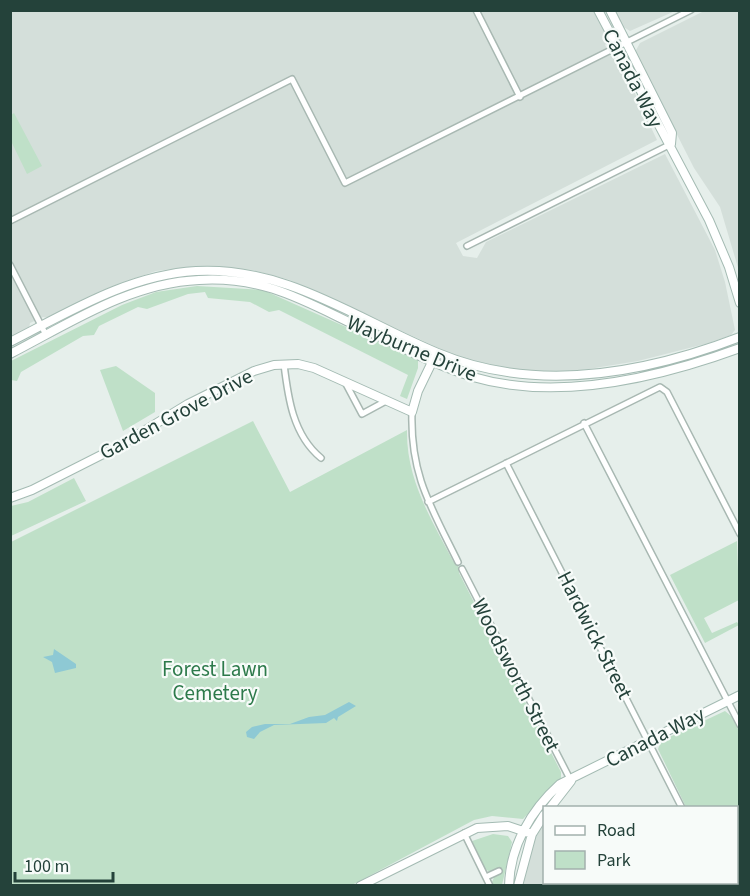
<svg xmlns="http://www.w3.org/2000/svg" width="750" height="896" viewBox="0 0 750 896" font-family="'Source Sans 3',sans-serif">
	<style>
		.built { fill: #d4dfda }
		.green { fill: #bfe0c8 }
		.water { fill: #8ec9d4 }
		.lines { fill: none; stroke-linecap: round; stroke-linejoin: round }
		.street-casing { stroke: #a8b8b2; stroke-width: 8 }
		.secondary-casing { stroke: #a4bbb3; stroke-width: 10 }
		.street { stroke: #fff; stroke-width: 5 }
		.secondary { stroke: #fff; stroke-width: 8 }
		.labels { text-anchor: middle; stroke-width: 4.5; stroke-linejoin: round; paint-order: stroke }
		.street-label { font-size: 21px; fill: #24423a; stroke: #f7fbf9 }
		.park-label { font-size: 21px; fill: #2d7a4b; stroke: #f7fbf9 }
	</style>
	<rect width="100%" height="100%" fill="#e6efeb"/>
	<path class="built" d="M11,10L594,11L609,40L605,45L611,56L618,58L657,140L456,243L463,256L477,258L486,242L665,154L715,250L725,282L735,330L731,335L709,343L638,361L570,372L512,370L456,356L290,280L252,270L199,266L156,271L121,283L50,318L43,317L30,323L29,328L11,338Z
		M616,11H675L630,31L622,26Z
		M704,11H739V271L720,207L694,168L635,52L640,43Z
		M544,821V882H617L619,885L522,886L532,844Z"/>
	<path class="green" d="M14,113L42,166L27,174L11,141V115Z
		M197,286L263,290L418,359V368L407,399L400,396L408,375L279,310L269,312L250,302L208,298L205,292L188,294L147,309L138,307L99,326L94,335L83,336L21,372L17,381L11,380V361L122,305L156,292Z
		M116,366L155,393V412L123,431L100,370Z
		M253,421L290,492L407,430C406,479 431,519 453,561L459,567V573L561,772V778L523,819L492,816L474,820L352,885L11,886V542Z
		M74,478L86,501L11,536V506L28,502Z
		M737,541L739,600L704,618L712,633L737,622L739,625L705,643L670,575Z
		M725,711L731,716L739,731V885H725L723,883L736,882V808L686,807L658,749L661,741Z
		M493,834L508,836L512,842L502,885H493L492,882L495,875L502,872L500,869L490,872L485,869L472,841Z"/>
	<path class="water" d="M54,649L76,664V668L55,673L52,662L43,657L53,655Z
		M349,702L356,706L338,717L337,721L334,718L326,723L274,725L260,732L254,739L247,737L246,732L252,727L265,724H290L309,717L325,715Z"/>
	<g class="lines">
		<defs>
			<path id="street" d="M476,10L520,97
				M10,221L292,79L345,183L691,10
				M467,246L671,144
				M10,265L46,335
				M284,364C288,398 293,435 321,458
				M345,382L362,414L386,401
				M412,412C410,475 431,507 458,562
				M584,423L740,725
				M506,463L682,808
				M428,502L660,387L667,392L740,534
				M462,569L571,781
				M464,833L490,886
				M486,877L499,871
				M621,882L623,886
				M720,882L722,886"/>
			<path id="secondary" d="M598,10L709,220L729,267L740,303
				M610,10L672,133L671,144
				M10,342C69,312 128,275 196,271C286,266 358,320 438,353C536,394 644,374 740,337
				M10,354C70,323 130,283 199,280C265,276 304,301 361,328C398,345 434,365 473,377C558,402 658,378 740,348
				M10,498L32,490L121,445L188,404L254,371L274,365L298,364L314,368L412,412L418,391L434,358
				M550,808L571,781
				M360,886L477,828L508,826L532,834
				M509,886C510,846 531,810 560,784L740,695
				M518,886L532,834L544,815"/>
		</defs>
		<use href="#street" class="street-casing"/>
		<use href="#secondary" class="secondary-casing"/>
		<use href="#street" class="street"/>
		<use href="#secondary" class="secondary"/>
	</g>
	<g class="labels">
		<g class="street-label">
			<text transform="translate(633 78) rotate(63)" y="7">Canada Way</text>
			<text transform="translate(412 348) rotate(23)" y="7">Wayburne Drive</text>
			<text transform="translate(176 414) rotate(-28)" y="7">Garden Grove Drive</text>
			<text transform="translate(595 635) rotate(63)" y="7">Hardwick Street</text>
			<text transform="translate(516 675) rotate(63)" y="7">Woodsworth Street</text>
			<text transform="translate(655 737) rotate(-27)" y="7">Canada Way</text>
		</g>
		<g class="park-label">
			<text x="215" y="676">Forest Lawn<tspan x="215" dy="24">Cemetery</tspan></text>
		</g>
	</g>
	<rect width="750" height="896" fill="none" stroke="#24423a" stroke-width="24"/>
	<rect x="543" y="806" width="195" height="78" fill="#f7fbf9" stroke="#a3b1ad" stroke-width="1.5"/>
	<rect x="555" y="826" width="30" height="9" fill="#ffffff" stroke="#a3b1ad" stroke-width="1.5"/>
	<text x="597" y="836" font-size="18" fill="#24423a">Road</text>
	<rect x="555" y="851" width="30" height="18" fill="#bfe0c8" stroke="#a3b1ad" stroke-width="1.5"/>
	<text x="597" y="866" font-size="18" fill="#24423a">Park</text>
	<path d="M15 872v9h98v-9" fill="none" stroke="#24423a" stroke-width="3"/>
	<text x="24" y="872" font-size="18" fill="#24423a" stroke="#f7fbf9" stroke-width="4.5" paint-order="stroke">100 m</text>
</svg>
